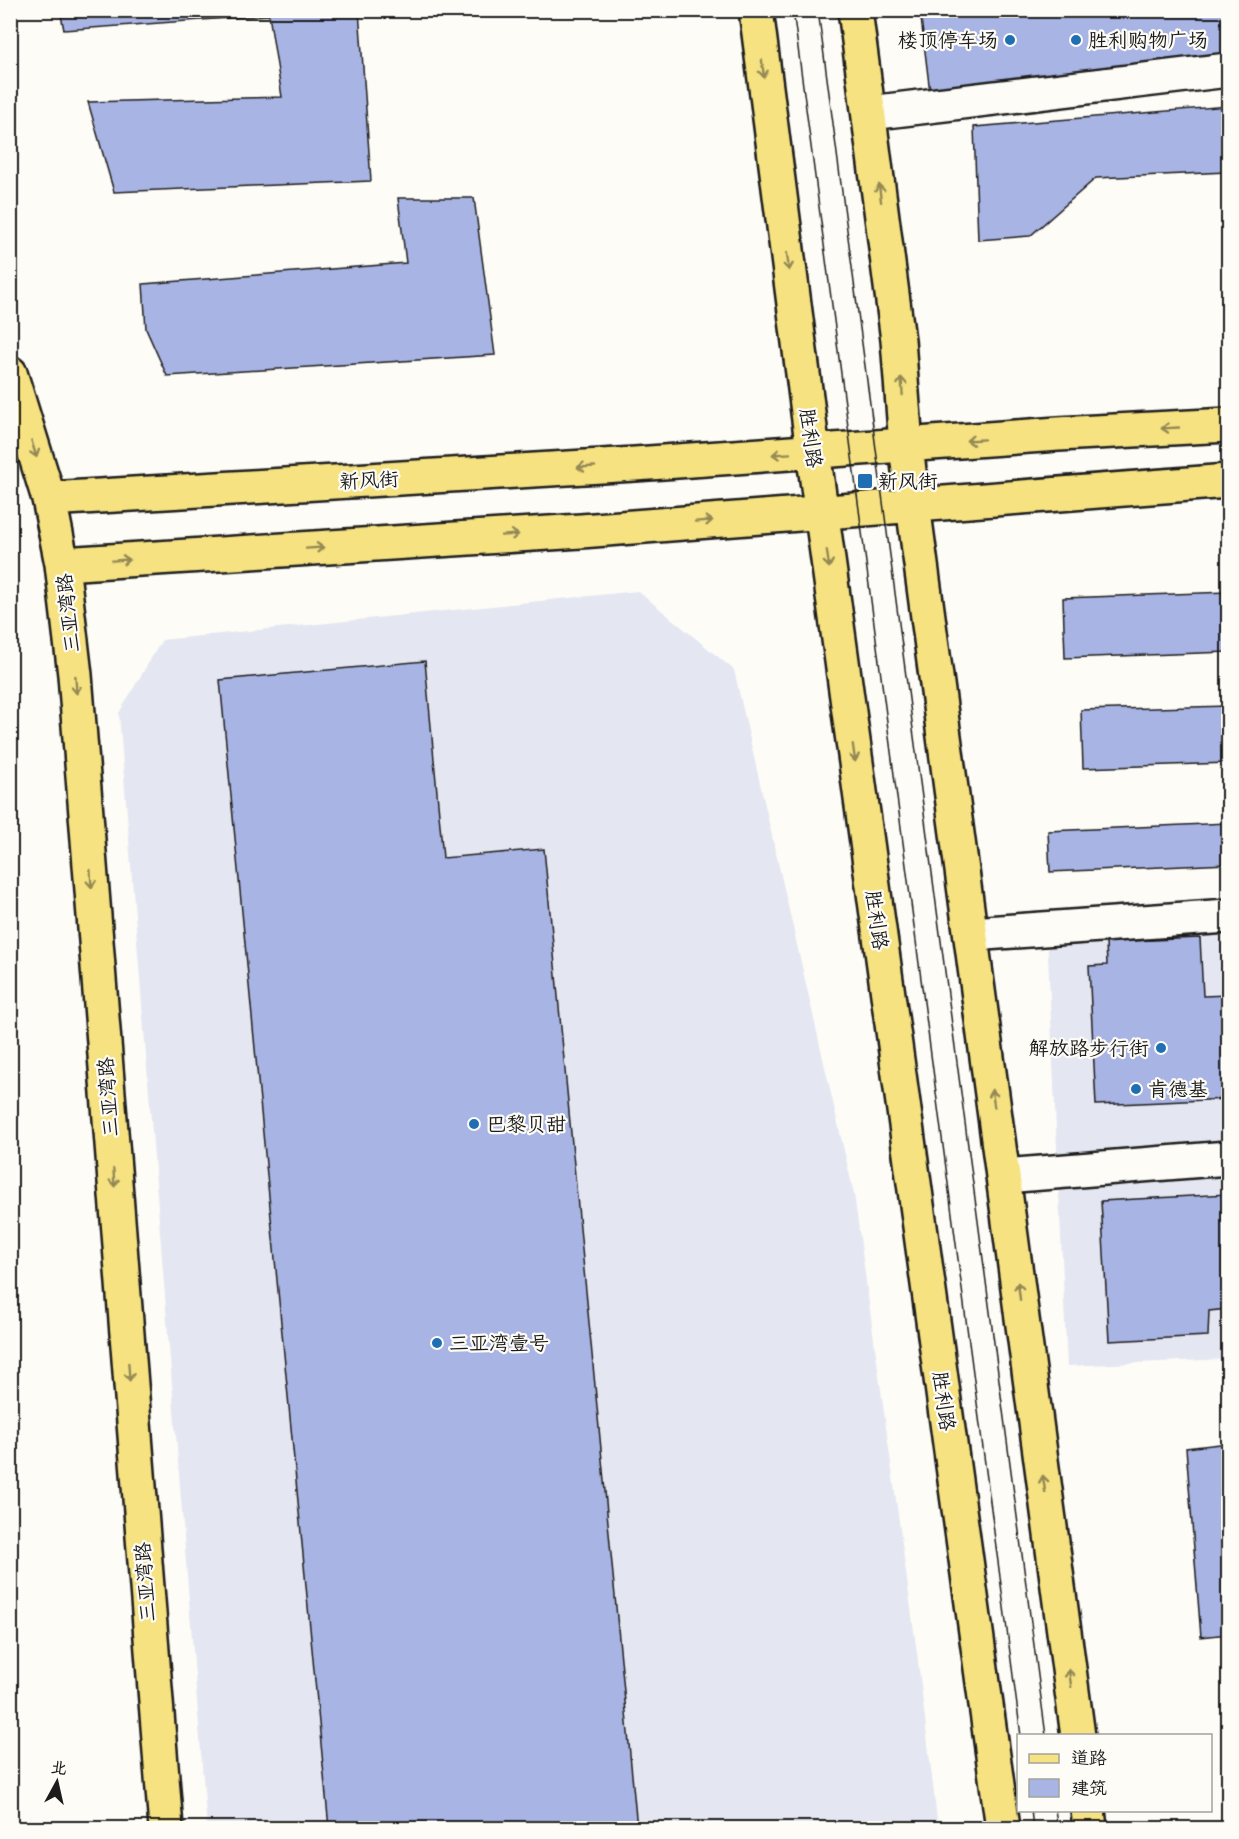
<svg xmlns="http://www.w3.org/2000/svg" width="1239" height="1839" viewBox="0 0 1239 1839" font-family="'Comic Neue','LXGW WenKai TC',sans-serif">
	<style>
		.built { fill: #e4e6f1 }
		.building { fill: #a8b4e4; stroke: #1c1c1c; stroke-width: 1.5 }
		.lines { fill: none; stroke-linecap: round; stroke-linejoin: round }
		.minor-casing { stroke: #1c1c1c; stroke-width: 38 }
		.major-casing { stroke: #1c1c1c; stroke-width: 38 }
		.minor { stroke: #fdfcf7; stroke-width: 33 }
		.major { stroke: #f6e281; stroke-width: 33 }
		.tram { stroke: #1c1c1c; stroke-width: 1.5 }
		.oneway { stroke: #948954 }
		.poi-dot { fill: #1f6fb2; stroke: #fdfcf7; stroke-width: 2 }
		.labels { text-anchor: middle; stroke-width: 4.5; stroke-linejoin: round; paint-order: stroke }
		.poi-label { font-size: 20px; fill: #1c1c1c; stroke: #fdfcf7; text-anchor: start }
		.street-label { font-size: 20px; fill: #1c1c1c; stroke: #fdfcf7 }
	</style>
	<rect width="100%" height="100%" fill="#fdfcf7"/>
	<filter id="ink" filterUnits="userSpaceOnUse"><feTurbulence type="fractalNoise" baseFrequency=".0167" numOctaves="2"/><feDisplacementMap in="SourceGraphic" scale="12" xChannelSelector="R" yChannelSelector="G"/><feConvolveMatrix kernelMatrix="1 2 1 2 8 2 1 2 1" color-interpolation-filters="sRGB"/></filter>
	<g filter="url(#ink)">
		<path class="built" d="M638,591L734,670L854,1194L917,1653L938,1828H207L119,713L162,640Z
			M1228,922V1359L1067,1366L1047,933Z"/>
		<path class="building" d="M60,10H359L371,181L114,192L88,102L282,97L269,15L64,30Z
			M920,10H1228V69L931,101Z
			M1228,106L1227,172L1096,178L1030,236L978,240L974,127Z
			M398,198H474L495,355L167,376L146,329L143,284L406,263Z
			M1228,592V652L1065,658L1063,598Z
			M425,661L443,858L544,849L637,1828H329L220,680Z
			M1228,706V763L1083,768L1081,710Z
			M1228,823V864L1050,872L1048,831Z
			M1200,938L1203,996L1228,995V1099L1096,1105L1089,966L1107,965L1106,942Z
			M1228,1194V1309L1209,1311L1208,1336L1109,1341L1101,1201Z
			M1228,1443V1634L1201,1637L1186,1448Z"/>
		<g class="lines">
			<defs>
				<path id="minor" d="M870,113L1228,70
					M971,934L1228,916
					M1004,1176L1228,1158"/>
				<path id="major" d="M756,10L813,451L1003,1828
					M855,10L898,340L906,445L913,505L1078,1736
					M10,373L49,499L62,564L75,675L166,1828
					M49,499L635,464L1058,434L1228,425
					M62,564L581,531L1228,481
					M1088,1810L1090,1828"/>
			</defs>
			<use href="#minor" class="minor-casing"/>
			<use href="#major" class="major-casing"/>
			<use href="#minor" class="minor"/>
			<use href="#major" class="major"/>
			<path class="tram" d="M793,10L1021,1736
				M818,10L1046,1736
				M1031,1810L1033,1828
				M1055,1810L1058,1828"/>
		</g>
		<defs><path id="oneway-shaft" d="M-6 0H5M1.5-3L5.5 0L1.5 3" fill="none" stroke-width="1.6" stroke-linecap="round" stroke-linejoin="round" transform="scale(1.5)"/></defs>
		<g class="oneway">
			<use href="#oneway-shaft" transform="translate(763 69) rotate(83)"/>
			<use href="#oneway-shaft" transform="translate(880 193) rotate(-97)"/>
			<use href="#oneway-shaft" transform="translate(788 262) rotate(83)"/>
			<use href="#oneway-shaft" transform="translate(902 386) rotate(-94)"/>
			<use href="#oneway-shaft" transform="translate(1170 428) rotate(177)"/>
			<use href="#oneway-shaft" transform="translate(975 440) rotate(176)"/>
			<use href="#oneway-shaft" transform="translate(34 449) rotate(73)"/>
			<use href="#oneway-shaft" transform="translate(781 454) rotate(176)"/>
			<use href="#oneway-shaft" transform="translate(586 467) rotate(177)"/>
			<use href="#oneway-shaft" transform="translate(704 521) rotate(-4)"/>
			<use href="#oneway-shaft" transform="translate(510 535) rotate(-4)"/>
			<use href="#oneway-shaft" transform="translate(315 548) rotate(-4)"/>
			<use href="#oneway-shaft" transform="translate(828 559) rotate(82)"/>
			<use href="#oneway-shaft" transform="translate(121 560) rotate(-4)"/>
			<use href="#oneway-shaft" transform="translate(76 685) rotate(86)"/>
			<use href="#oneway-shaft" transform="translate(854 753) rotate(82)"/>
			<use href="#oneway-shaft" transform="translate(91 879) rotate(86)"/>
			<use href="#oneway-shaft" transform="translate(993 1098) rotate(-98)"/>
			<use href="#oneway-shaft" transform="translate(114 1178) rotate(86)"/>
			<use href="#oneway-shaft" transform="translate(1019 1291) rotate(-97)"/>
			<use href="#oneway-shaft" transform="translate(129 1372) rotate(86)"/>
			<use href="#oneway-shaft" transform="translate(1044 1484) rotate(-98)"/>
			<use href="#oneway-shaft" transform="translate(1070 1678) rotate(-98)"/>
		</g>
	</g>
	<g class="poi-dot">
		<circle cx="1010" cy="40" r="6"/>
		<circle cx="1076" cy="40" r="6"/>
		<rect x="857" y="473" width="16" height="16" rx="3"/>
		<circle cx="1161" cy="1048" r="6"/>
		<circle cx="1136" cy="1089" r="6"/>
		<circle cx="474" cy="1124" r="6"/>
		<circle cx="437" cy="1343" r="6"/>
	</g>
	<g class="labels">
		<g class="poi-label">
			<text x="998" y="47" text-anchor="end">楼顶停车场</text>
			<text x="1088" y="47">胜利购物广场</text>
			<text x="878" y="488">新风街</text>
			<text x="1149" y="1055" text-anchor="end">解放路步行街</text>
			<text x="1148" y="1096">肯德基</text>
			<text x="486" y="1131">巴黎贝甜</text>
			<text x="449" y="1350">三亚湾壹号</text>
		</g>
		<g class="street-label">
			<text transform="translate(811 438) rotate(82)" y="7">胜利路</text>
			<text transform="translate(369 480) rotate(-3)" y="7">新风街</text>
			<text transform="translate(68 613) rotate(-96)" y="7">三亚湾路</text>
			<text transform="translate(877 920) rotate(82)" y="7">胜利路</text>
			<text transform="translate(108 1097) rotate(-94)" y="7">三亚湾路</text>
			<text transform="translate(944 1401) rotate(82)" y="7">胜利路</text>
			<text transform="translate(145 1582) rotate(-94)" y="7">三亚湾路</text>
		</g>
	</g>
	<rect width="1239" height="1839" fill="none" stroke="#fdfcf7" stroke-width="36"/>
	<rect x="18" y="18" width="1203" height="1803" fill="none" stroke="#1c1c1c" stroke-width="2" filter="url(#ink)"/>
	<rect x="1017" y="1734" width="195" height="78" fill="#fdfcf7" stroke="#a3a29f" stroke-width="1.5"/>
	<rect x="1029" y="1754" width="30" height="9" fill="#f6e281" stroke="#a3a29f" stroke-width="1.5"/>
	<text x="1071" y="1764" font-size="18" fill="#1c1c1c">道路</text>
	<rect x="1029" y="1779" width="30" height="18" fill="#a8b4e4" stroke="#a3a29f" stroke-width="1.5"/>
	<text x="1071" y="1794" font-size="18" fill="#1c1c1c">建筑</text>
	<g transform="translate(57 1782) rotate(8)" stroke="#fdfcf7" stroke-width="4.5" paint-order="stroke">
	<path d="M0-4.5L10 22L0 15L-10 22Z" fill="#1c1c1c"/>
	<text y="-9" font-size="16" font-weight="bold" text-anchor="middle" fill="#1c1c1c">北</text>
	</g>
</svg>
